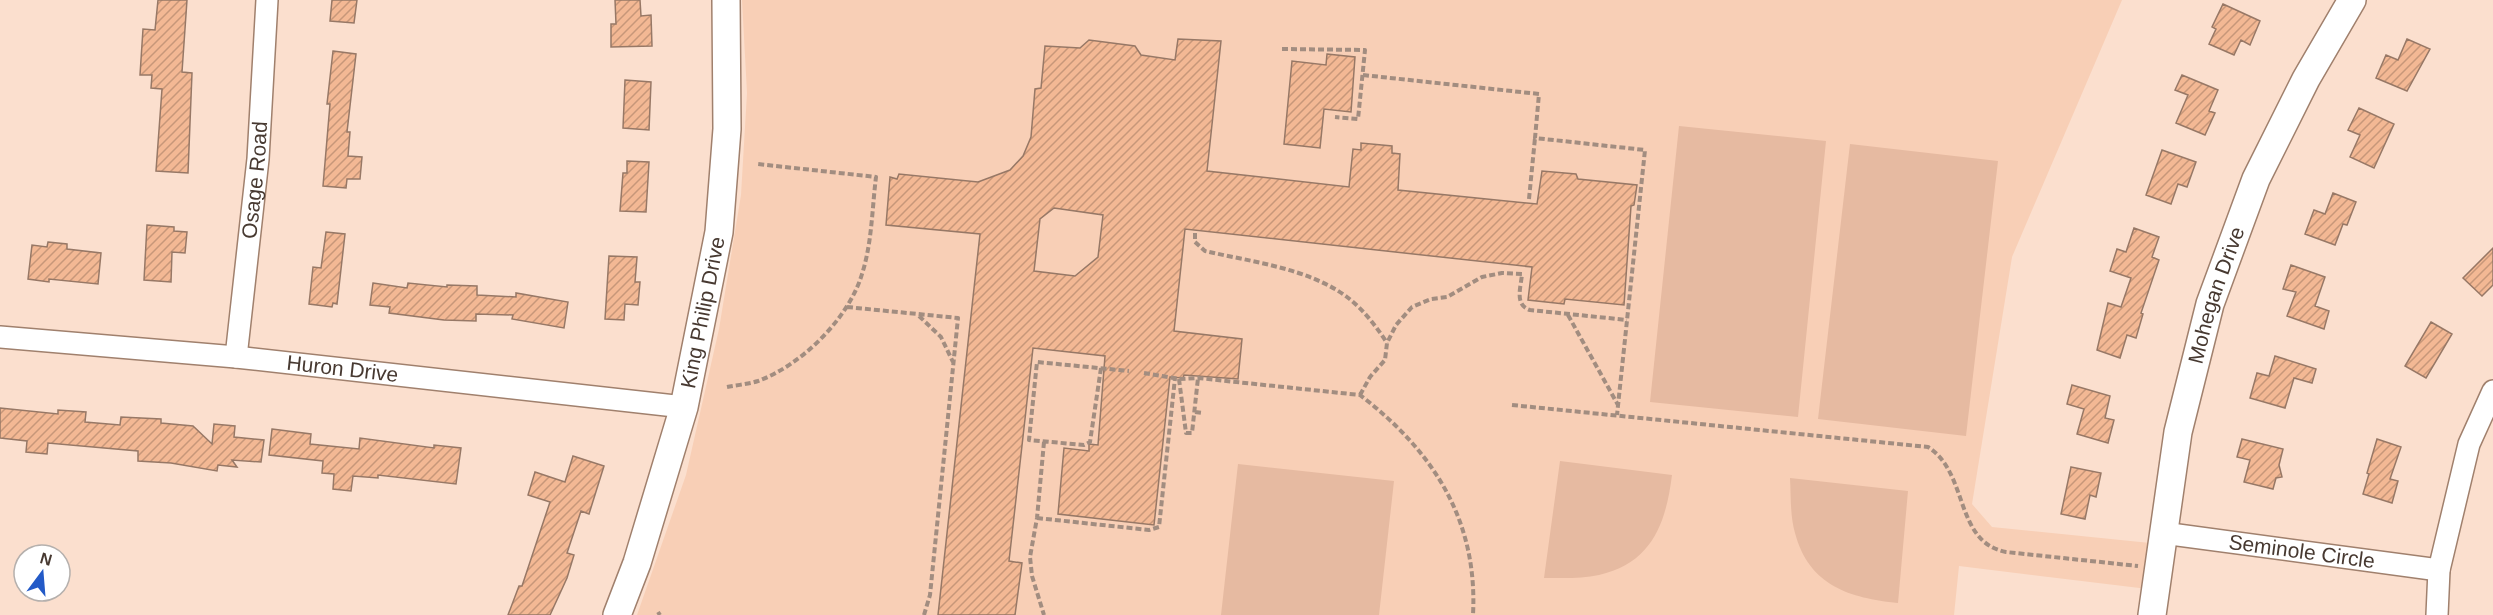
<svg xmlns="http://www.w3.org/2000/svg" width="2493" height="615" viewBox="0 0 2493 615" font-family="Helvetica,sans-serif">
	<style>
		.built { fill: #f8cfb6 }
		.pitch { fill: #e6baa1 }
		.building { fill: url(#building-hatch); stroke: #977866; stroke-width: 1.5; fill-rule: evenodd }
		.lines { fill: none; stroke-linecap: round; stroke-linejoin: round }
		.minor-casing { stroke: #a0806d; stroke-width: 24 }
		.tertiary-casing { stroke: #a0806d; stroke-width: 30 }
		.path { stroke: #a28d80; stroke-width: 4; stroke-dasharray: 6 3; stroke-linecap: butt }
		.minor { stroke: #fff; stroke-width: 21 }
		.tertiary { stroke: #fff; stroke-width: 27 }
		.labels { text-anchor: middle; stroke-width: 4.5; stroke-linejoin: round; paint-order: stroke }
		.street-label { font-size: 21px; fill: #473931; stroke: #fff }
	</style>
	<defs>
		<pattern id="building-hatch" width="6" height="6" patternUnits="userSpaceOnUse" patternTransform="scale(1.5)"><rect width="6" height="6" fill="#f3b894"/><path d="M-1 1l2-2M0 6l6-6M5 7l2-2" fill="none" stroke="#c79779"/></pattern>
	</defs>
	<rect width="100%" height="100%" fill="#fbdfce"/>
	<path class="built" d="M742,0H2122L2012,257L1972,504L1992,527L2160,544L2156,590L1959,566L1954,615H637L686,475L719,329L741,195L747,93Z"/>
	<path class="pitch" d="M1679,126L1826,141L1798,417L1650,402Z
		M1850,144L1998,161L1966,436L1818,419Z
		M1560,461L1672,475C1666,523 1652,563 1599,575C1582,579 1562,578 1544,578Z
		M1238,464L1394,481L1379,615H1221Z
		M1790,478L1908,491L1898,603C1850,598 1809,586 1795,533C1790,516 1791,496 1790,478Z"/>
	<path class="building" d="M158,0H187L182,72L192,73L188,173L156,171L162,89L151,88L152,75H140L143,29L155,30Z
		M332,0H357L354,23L330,21Z
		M615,0H640L641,16L651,15L652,46L611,47V24H616Z
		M2223,4L2260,21L2250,45L2241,40L2234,55L2209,44L2216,29L2212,27Z
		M1178,39L1221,41L1207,171L1349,187L1353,149L1361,150V143L1392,146V153L1400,154L1398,190L1537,204L1542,171L1576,174L1578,179L1637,185L1634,205L1631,206L1624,305L1565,299L1564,304L1528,300L1532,267L1185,229L1174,331L1242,339L1238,379L1184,375L1183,378L1170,377L1154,525L1058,514L1064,448L1089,451V444L1098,445L1105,356L1033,348L1009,561L1022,563L1015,615H938L980,234L886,225L890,177L897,179L899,174L978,182L1010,170L1023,156L1031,137L1035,89L1041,88L1045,46L1080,48L1089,40L1135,46L1141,55L1175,60ZM1054,208L1103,215L1098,257L1075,276L1034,271L1040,219Z
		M2407,39L2430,49L2407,91L2376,78L2386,55L2398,60Z
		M333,51L356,54L347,132H350L348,156L362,157L360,179H347L346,188L323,186L330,104H327Z
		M1327,54L1355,57L1351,112L1324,109L1320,148L1284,144L1292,61L1326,65Z
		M2182,75L2218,90L2209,111L2215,113L2205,135L2176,123L2188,95L2175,90Z
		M625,80L651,82L649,130L623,128Z
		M2359,108L2394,124L2374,168L2350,157L2360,135L2348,130Z
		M2162,150L2196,162L2187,187L2178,184L2171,204L2146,195Z
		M627,161L649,162L646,212L620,211L623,173H627Z
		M2333,193L2356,202L2347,225L2343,224L2335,245L2305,234L2314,210L2325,214Z
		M147,225L174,227V231L187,232L185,253L172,252L171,282L144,280Z
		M2134,228L2159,237L2152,257L2159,260L2141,313L2143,314L2136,338L2127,335L2120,358L2097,350L2108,303L2121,307L2131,278L2110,271L2117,249L2126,252Z
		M326,232L345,234L337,304L333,303L332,307L309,304L313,267L321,268Z
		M48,242L67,244V249L101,253L98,284L49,279V282L28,279L32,245L47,247Z
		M2493,248V285L2482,296L2463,278Z
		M609,256L637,257L635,282H640L638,305L625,304L624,320L605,319Z
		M2291,265L2325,277L2315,306L2329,311L2324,329L2287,316L2296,292L2283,289Z
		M373,283L407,288L408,283L447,287V285L477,286V295L516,297V293L568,302L564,328L512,319L513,315L476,314V321L444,320L389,313L390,307L370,305Z
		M2431,322L2452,334L2426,378L2405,366Z
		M2275,356L2316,369L2312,383L2294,378L2285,408L2250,398L2257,373L2269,376Z
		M2072,385L2110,396L2105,418L2114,420L2108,443L2077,434L2084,409L2067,404Z
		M0,408L58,414V410L86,412L85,422L120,425L121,417L161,419V423L193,426L212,444L214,424L235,426L234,437L264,440L261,462L232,460L237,467L218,465L217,471L171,463L138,461V451L48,443L47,454L26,452L27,441L0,438Z
		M272,429L311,434L310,444L359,449L360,438L434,448V445L461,448L456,484L378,475V478L353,476L351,491L333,489L334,474L322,473L323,461L269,455Z
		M2242,439L2283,449L2279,465L2282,477L2276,478L2273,489L2244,482L2250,460L2237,457Z
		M2377,439L2401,447L2390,479L2398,481L2392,503L2363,494L2369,474L2367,473Z
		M573,456L604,466L589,514L581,511L567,553L574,555L567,578L550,615H508L519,586H522L550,502L528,495L535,472L565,482Z
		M2071,467L2101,473L2096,497L2090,495L2085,519L2061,514Z"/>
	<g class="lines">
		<defs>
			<g id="minor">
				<path id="s1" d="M0,337L236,357L684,407"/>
				<path id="s2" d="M236,357L258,159L267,0"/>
				<path id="s3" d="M2163,533L2439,570"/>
				<path d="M2437,615L2439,570L2469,444L2493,391"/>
			</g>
			<g id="tertiary">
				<path id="s4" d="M617,615L637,563L684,407L719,232L727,129L726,0"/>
				<path id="s5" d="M2152,615L2178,432L2210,304L2256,179L2306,79L2352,0"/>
			</g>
		</defs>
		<use href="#minor" class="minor-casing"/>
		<use href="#tertiary" class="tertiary-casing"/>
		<path class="path" d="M1282,49L1365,50L1358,119L1335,117
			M1363,75L1539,94L1535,138L1645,150L1617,415
			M1529,199L1535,138
			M1195,233V242L1205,251C1252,262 1308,268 1347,297C1363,309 1376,326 1387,343
			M847,307L958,318L930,595L924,615
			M1568,315L1618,405
			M919,316L941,337L953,362
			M1101,368L1090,442L1084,445L1029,440L1037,362L1129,371
			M1144,373L1179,379L1198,378L1360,395C1433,451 1478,520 1473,615
			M1179,379L1186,433H1192L1198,378
			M727,387C737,385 749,384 758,381C802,365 849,318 862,274C872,243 872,209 876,177L758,164
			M1360,395L1370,377L1385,360L1387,343L1396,325L1412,307L1431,299L1447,297L1482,277L1502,273L1522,274C1521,287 1514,305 1530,310L1627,320
			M1512,405L1928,447C1969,473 1954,542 2006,552L2138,566
			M1195,412L1203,413
			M1044,442L1037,518L1030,557L1032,576L1044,615
			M1037,518L1149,530L1159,527L1175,378
			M658,612L660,615"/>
		<use href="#minor" class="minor"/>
		<use href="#tertiary" class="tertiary"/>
	</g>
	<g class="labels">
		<g class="street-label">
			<text dy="7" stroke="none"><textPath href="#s2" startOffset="178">Osage Road</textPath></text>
			<text dy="7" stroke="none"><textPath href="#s5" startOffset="327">Mohegan Drive</textPath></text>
			<text dy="7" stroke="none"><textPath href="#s4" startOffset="315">King Philip Drive</textPath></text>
			<text dy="7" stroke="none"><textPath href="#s1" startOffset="344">Huron Drive</textPath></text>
			<text dy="7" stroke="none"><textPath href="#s3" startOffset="140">Seminole Circle</textPath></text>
		</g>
	</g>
	<g transform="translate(42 573) rotate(16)"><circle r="28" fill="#ffffff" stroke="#b5b0ad" stroke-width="1.5"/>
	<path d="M0-4.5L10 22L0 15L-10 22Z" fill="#235ac7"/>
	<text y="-9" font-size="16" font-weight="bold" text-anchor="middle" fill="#473931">N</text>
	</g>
</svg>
